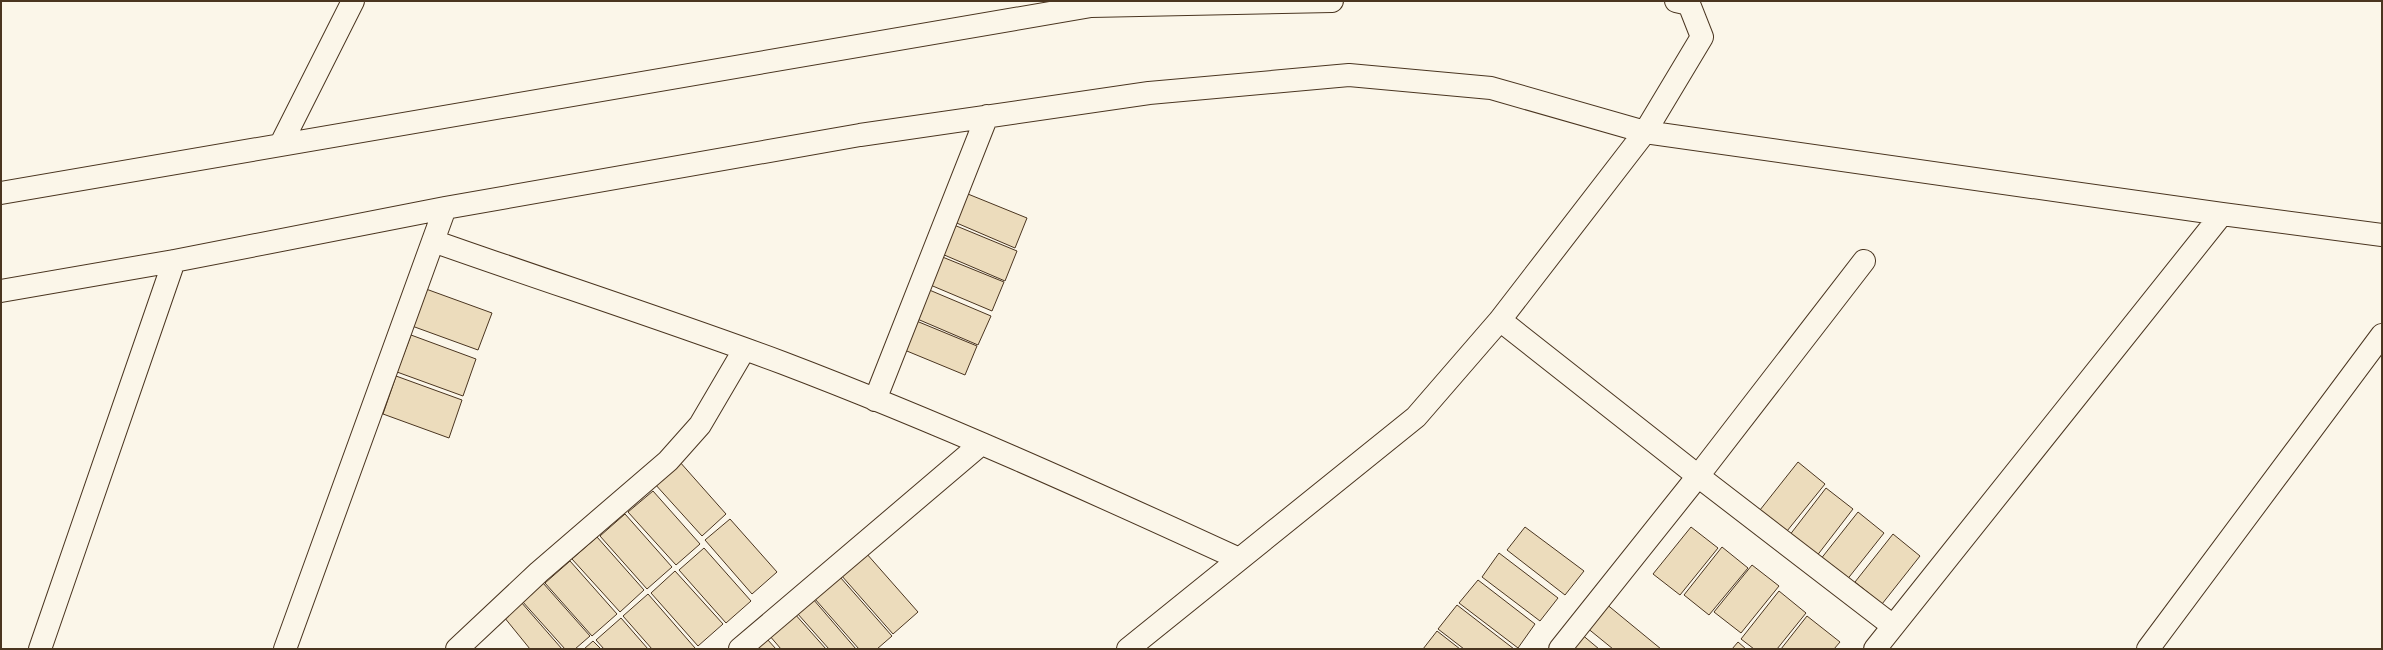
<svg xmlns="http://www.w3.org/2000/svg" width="2383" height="650" viewBox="0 0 2383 650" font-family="'Titillium Web',sans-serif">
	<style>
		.building { fill: #ecdcbc; stroke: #4a3520 }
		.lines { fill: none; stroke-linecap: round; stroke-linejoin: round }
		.minor-casing { stroke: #4a3520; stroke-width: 24 }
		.minor { stroke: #fbf6e9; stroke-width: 22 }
	</style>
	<rect width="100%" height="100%" fill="#fbf6e9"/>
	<path class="building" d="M963,192L1027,218L1015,248L952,221Z
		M954,225L1017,251L1005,281L942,254Z
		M940,256L1004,282L992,311L928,284Z
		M426,289L492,313L478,350L412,326Z
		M927,289L991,316L978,345L915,318Z
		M914,320L977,346L965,375L902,349Z
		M411,335L476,359L463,396L397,372Z
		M396,376L462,400L449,438L383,414Z
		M679,461L726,514L702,536L654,483Z
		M1798,462L1825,484L1787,531L1760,510Z
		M1826,488L1853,509L1816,557L1789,536Z
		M653,491L700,544L676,565L628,512Z
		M1858,512L1884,533L1846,581L1820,560Z
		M625,514L672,567L647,589L600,536Z
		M730,519L777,572L752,594L705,540Z
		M1525,527L1584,571L1565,595L1507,550Z
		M1691,527L1718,548L1680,595L1653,574Z
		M1893,534L1920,556L1882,604L1855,582Z
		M597,537L644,590L620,612L572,559Z
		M1722,547L1748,568L1709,615L1684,595Z
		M704,548L751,601L726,623L679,570Z
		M866,553L918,612L893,634L841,575Z
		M1499,553L1558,598L1540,621L1482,577Z
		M570,561L617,614L592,636L545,583Z
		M1752,565L1779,586L1741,633L1714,612Z
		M675,571L723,624L698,646L651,593Z
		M840,577L892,636L877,649H859L815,599Z
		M1478,580L1535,624L1518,648L1459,603Z
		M543,583L590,636L575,649H565L522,601Z
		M1779,591L1806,613L1777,649H1754L1741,639Z
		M648,594L695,648L694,649H652L623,616Z
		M813,599L856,649H829L797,613Z
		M521,602L562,649H530L504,617Z
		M1605,603L1661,649H1613L1586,627Z
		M1457,605L1514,649H1464L1438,629Z
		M794,613L826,649H781L769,635Z
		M1807,616L1840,642L1834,649H1781Z
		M621,618L648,649H604L596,640Z
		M1437,631L1460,649H1423Z
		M1580,633L1599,649H1567Z
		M767,639L776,649H756Z
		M593,641L601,649H584Z
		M1738,642L1746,649H1732Z"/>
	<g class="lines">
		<defs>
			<path id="minor" d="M281,144L353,1
				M1,193L1091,6L1332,1
				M433,241C549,282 667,320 783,363C938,422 1089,490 1239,559
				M1864,261L1698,476L1893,626
				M1,291L174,261L445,208L860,135L1149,93L1349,75L1491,88L1645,132L2222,214L2382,235
				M1500,320L1698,476L1560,649
				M875,400L987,116
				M40,649L174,261
				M285,649L445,208
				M457,649L539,572L668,461L700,425L744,350
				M740,649L981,444
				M1128,649L1416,417L1500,320L1645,132L1702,37L1689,4L1676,1
				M1875,649L2222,214
				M2148,649L2382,335"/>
		</defs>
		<use href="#minor" class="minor-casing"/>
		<use href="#minor" class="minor"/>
	</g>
	<rect width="2383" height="650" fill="none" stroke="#4a3520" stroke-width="4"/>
</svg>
